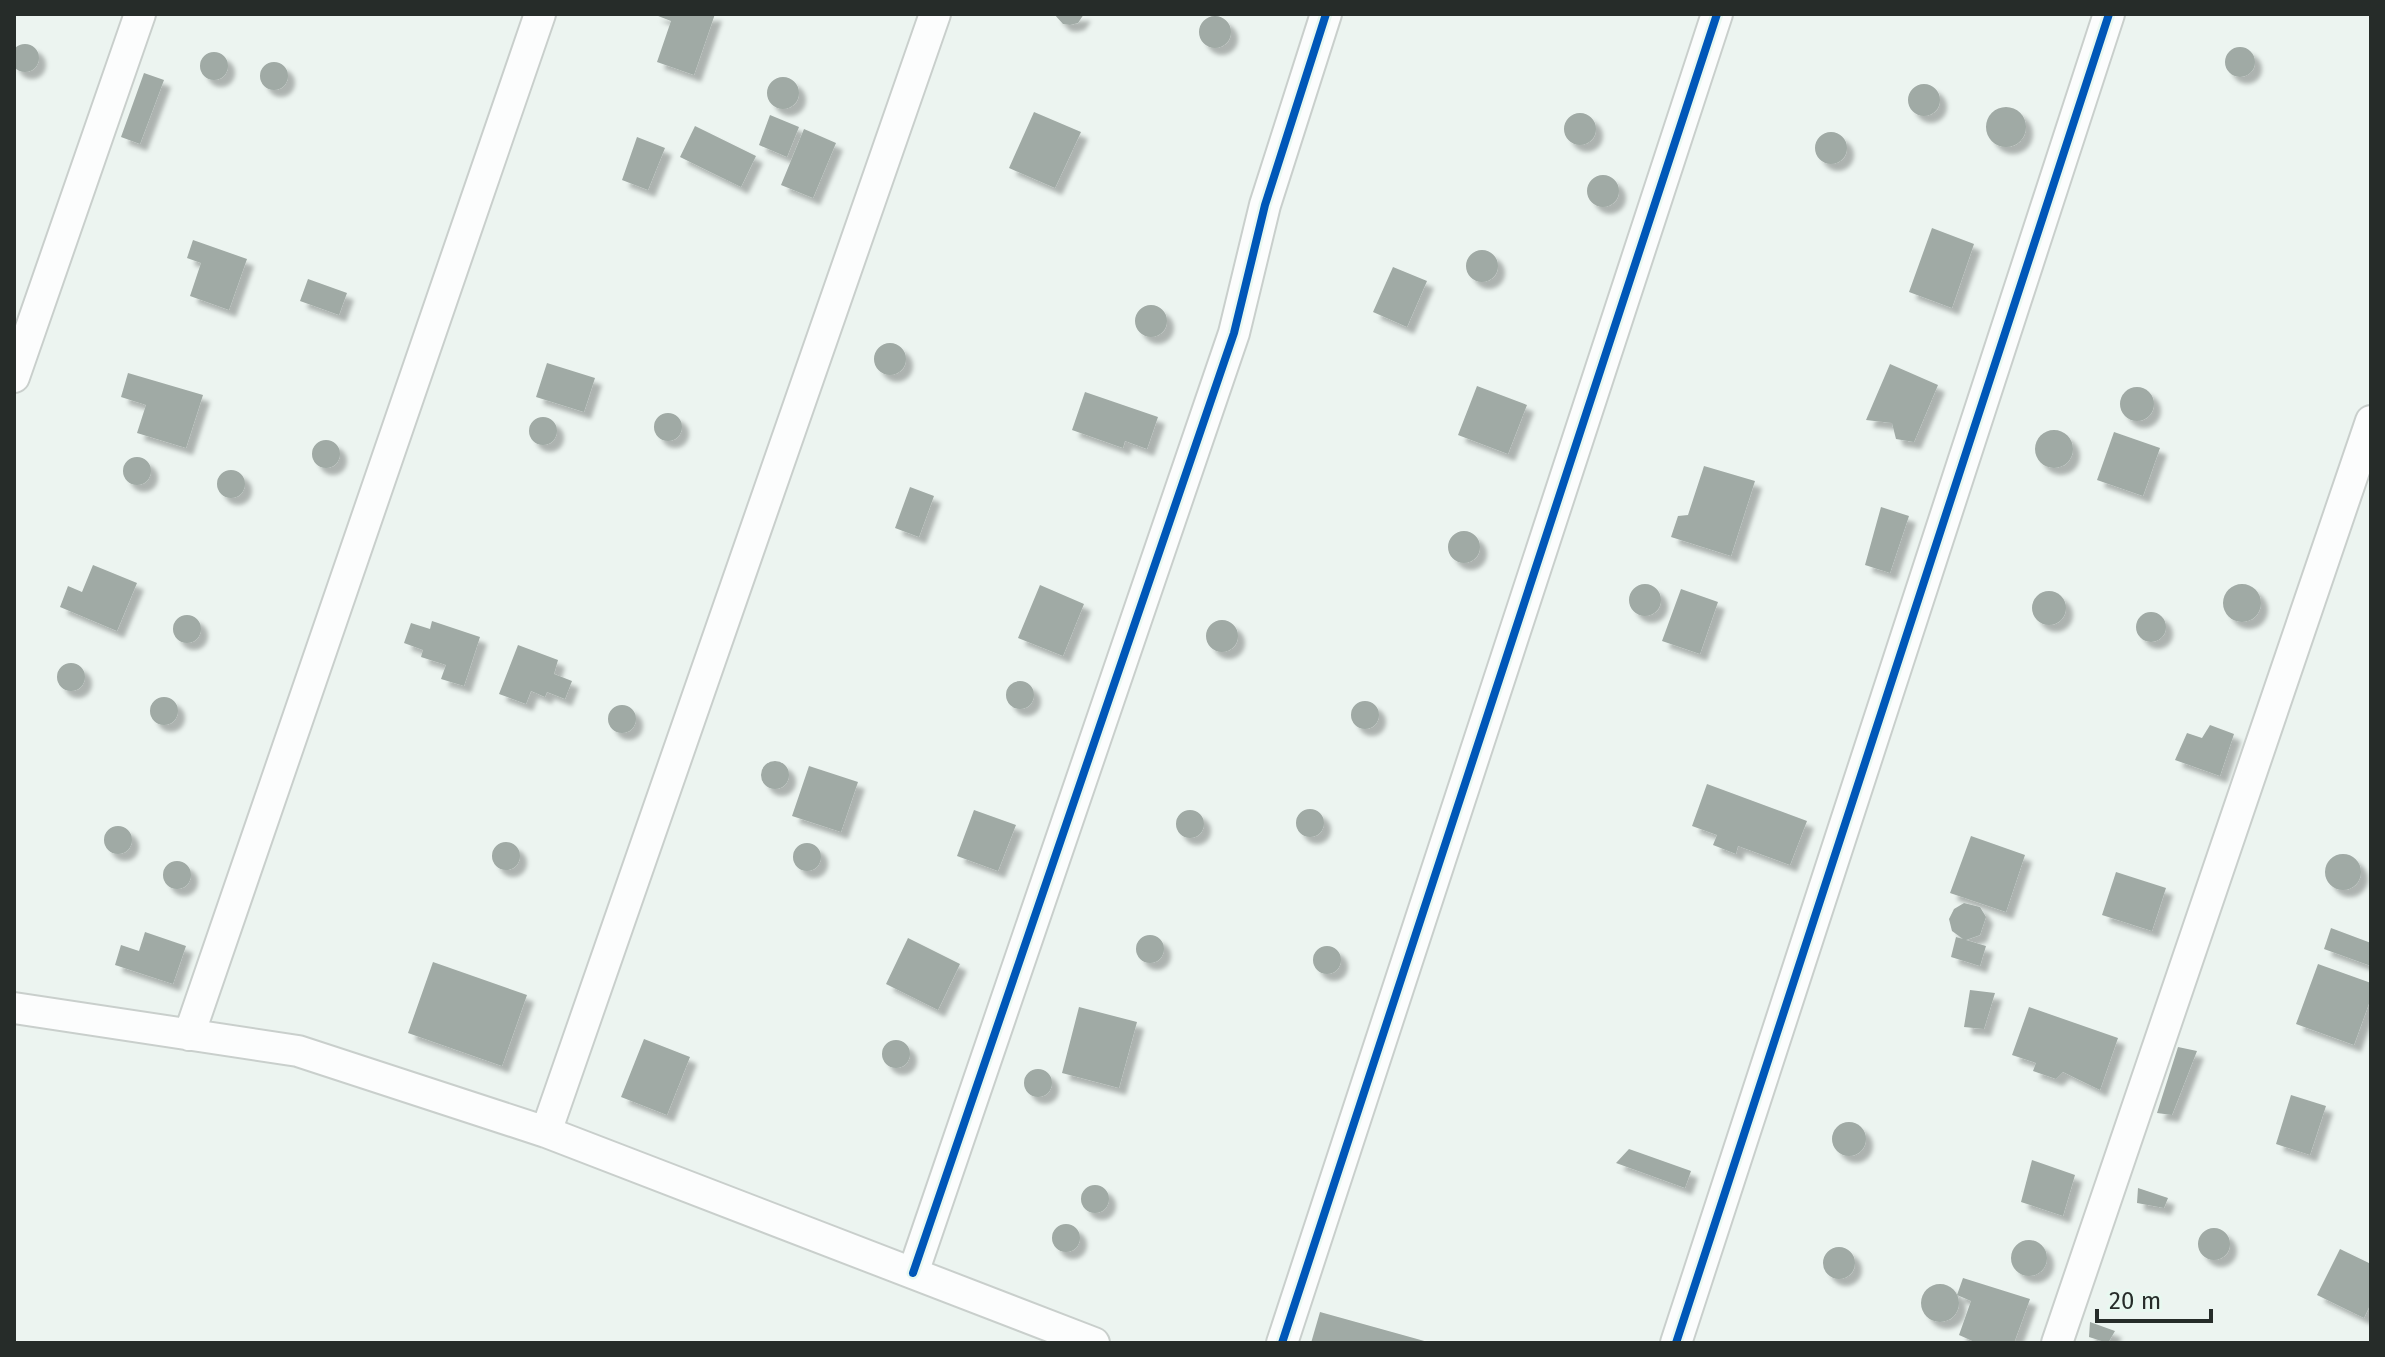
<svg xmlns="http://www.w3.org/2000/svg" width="2385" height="1357" viewBox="0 0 2385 1357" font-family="'Fira Sans',sans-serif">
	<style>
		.building { fill: #a0aaa5; filter: url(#shadow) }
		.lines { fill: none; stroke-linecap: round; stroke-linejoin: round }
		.minor-casing { stroke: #c9cfcc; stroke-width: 34 }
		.minor { stroke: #fcfdfd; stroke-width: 30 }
		.cycleway-casing { stroke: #e8f8f0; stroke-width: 13 }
		.cycleway { stroke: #0057b8; stroke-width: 8 }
	</style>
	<defs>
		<filter id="shadow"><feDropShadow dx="7" dy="7" stdDeviation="2" flood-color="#0004"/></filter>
	</defs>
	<rect width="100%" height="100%" fill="#ecf4f0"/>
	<path class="building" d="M653,14H715L694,75L657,62L671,21Z
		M1054,14H1084L1078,23L1070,25L1063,24Z
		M1199 32a16 16 0 1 1 32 0a16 16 0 1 1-32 0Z
		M11 58a14 14 0 1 1 28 0a14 14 0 1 1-28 0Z
		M2225 62a15 15 0 1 1 30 0a15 15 0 1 1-30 0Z
		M200 66a14 14 0 1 1 28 0a14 14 0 1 1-28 0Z
		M260 76a14 14 0 1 1 28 0a14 14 0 1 1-28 0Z
		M144,73L164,80L140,144L121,137Z
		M767 93a16 16 0 1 1 32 0a16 16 0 1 1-32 0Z
		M1908 100a16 16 0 1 1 32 0a16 16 0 1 1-32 0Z
		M1986 127a20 20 0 1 1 40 0a20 20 0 1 1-40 0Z
		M1034,112L1081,132L1055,188L1009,168Z
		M1564 129a16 16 0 1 1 32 0a16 16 0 1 1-32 0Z
		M770,115L799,127L787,157L759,145Z
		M695,126L756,156L741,187L680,157Z
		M804,129L836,143L813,198L781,185Z
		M1815 148a16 16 0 1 1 32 0a16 16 0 1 1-32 0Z
		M637,137L665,148L648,190L622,180Z
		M1587 191a16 16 0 1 1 32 0a16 16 0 1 1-32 0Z
		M1932,228L1974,244L1952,308L1909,292Z
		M193,240L247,259L229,310L190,296L201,263L187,258Z
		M1466 266a16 16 0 1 1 32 0a16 16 0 1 1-32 0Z
		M1393,267L1427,281L1407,327L1373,312Z
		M308,279L347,293L339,315L300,301Z
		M1135 321a16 16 0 1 1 32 0a16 16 0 1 1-32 0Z
		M874 359a16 16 0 1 1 32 0a16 16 0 1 1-32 0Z
		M547,363L595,378L584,412L536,397Z
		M1890,364L1938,385L1914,442L1896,439L1892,423L1866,420Z
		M128,373L203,395L186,448L137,433L146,405L121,397Z
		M1477,386L1527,405L1508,454L1458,435Z
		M2120 404a17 17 0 1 1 34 0a17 17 0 1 1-34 0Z
		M1085,392L1158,417L1147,449L1125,441L1123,448L1072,430Z
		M654 427a14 14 0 1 1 28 0a14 14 0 1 1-28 0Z
		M529 431a14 14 0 1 1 28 0a14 14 0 1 1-28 0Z
		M2035 449a19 19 0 1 1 38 0a19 19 0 1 1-38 0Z
		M2114,432L2160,448L2143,496L2097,480Z
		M312 454a14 14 0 1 1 28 0a14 14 0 1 1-28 0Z
		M123 471a14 14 0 1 1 28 0a14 14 0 1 1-28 0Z
		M1704,466L1755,481L1731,556L1671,537L1678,516L1688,515Z
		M217 484a14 14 0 1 1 28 0a14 14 0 1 1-28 0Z
		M910,487L934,496L919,537L895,528Z
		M1881,507L1909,516L1890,573L1865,565Z
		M1448 547a16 16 0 1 1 32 0a16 16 0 1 1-32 0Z
		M93,565L137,583L117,631L60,607L68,586L82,592Z
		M1629 600a16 16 0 1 1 32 0a16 16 0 1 1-32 0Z
		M2223 603a19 19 0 1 1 38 0a19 19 0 1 1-38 0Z
		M1040,585L1084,604L1063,656L1018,638Z
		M1681,589L1718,602L1700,654L1662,641Z
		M2032 608a17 17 0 1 1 34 0a17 17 0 1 1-34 0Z
		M2136 627a15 15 0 1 1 30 0a15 15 0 1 1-30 0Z
		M173 629a14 14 0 1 1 28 0a14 14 0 1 1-28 0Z
		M1206 636a16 16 0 1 1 32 0a16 16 0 1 1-32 0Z
		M432,621L480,637L464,686L441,679L446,665L421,657L423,650L404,643L411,623L430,629Z
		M518,645L558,660L554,674L572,681L565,699L547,692L545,697L531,691L526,704L499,694Z
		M57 677a14 14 0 1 1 28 0a14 14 0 1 1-28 0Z
		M1006 695a14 14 0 1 1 28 0a14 14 0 1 1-28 0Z
		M150 711a14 14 0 1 1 28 0a14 14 0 1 1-28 0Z
		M1351 715a14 14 0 1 1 28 0a14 14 0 1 1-28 0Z
		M608 719a14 14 0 1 1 28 0a14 14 0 1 1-28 0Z
		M2210,725L2234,734L2220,776L2175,760L2187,733L2202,738Z
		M761 775a14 14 0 1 1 28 0a14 14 0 1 1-28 0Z
		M809,766L858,782L841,832L792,816Z
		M1707,784L1807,821L1790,865L1738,846L1736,854L1713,845L1717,835L1692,826Z
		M1296 823a14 14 0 1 1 28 0a14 14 0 1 1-28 0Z
		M974,810L1016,825L998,871L957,856Z
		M1176 824a14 14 0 1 1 28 0a14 14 0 1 1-28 0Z
		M104 840a14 14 0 1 1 28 0a14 14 0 1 1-28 0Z
		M1971,836L2025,855L2006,912L1950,893Z
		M492 856a14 14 0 1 1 28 0a14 14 0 1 1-28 0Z
		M793 857a14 14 0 1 1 28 0a14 14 0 1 1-28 0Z
		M2325 872a18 18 0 1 1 36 0a18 18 0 1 1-36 0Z
		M163 875a14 14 0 1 1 28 0a14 14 0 1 1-28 0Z
		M2116,872L2166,888L2152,931L2102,915Z
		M1964,903L1980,907L1986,917L1980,935L1966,940L1986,946L1980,966L1951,957L1956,937L1963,939L1952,931L1949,919L1954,909Z
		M2331,928L2371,943V966L2324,949Z
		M145,932L186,946L173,984L115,965L121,945L139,951Z
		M1136 949a14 14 0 1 1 28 0a14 14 0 1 1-28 0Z
		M908,938L960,964L938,1010L886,984Z
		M1313 960a14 14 0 1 1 28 0a14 14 0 1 1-28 0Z
		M433,962L527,995L502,1066L408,1033Z
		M2318,964L2371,983V998L2354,1045L2296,1024Z
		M1970,990L1995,993L1984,1029L1964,1027Z
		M1079,1007L1137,1022L1119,1088L1062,1073Z
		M2029,1007L2118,1038L2100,1090L2063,1072L2056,1079L2033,1071L2036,1063L2012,1055Z
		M644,1039L690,1057L667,1115L621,1097Z
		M882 1054a14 14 0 1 1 28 0a14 14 0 1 1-28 0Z
		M2178,1047L2197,1051L2172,1115L2157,1113Z
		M1024 1083a14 14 0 1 1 28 0a14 14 0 1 1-28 0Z
		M2291,1095L2326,1106L2310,1155L2276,1144Z
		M1832 1139a17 17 0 1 1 34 0a17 17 0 1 1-34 0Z
		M1629,1149L1691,1171L1685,1188L1616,1163Z
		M2032,1160L2075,1175L2063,1216L2021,1202Z
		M1081 1199a14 14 0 1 1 28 0a14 14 0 1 1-28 0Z
		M2138,1188L2168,1198L2164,1208L2137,1203Z
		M1052 1238a14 14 0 1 1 28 0a14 14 0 1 1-28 0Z
		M2198 1244a16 16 0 1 1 32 0a16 16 0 1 1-32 0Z
		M2011 1258a18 18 0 1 1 36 0a18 18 0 1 1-36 0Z
		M1823 1263a16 16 0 1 1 32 0a16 16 0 1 1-32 0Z
		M2340,1249L2371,1264V1303L2364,1318L2317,1295Z
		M1963,1278L2030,1299L2014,1343H1977L1959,1335L1971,1301L1957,1295Z
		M1921 1303a19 19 0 1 1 38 0a19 19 0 1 1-38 0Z
		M1320,1312L1428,1342V1343H1311Z
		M2090,1322L2115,1331L2108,1343L2089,1337Z"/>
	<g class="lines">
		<defs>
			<path id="minor" d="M14,377L140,14
				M14,1008L298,1051L546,1132L1094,1343
				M189,1035L540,14
				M546,1132L935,14
				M913,1273L1234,333L1265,205L1326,14
				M1282,1343L1717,14
				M1676,1343L2109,14
				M2057,1343L2371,421"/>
		</defs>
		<use href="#minor" class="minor-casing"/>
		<use href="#minor" class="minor"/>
		<defs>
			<path id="cycleway" d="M913,1273L1234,333L1265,205L1326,14
				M1282,1343L1717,14
				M1676,1343L2109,14"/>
		</defs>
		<use href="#cycleway" class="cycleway-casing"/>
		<use href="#cycleway" class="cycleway"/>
	</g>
	<rect width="2385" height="1357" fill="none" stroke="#262c29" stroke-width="32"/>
	<path d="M2097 1309v12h114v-12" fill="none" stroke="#262c29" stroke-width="4"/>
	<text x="2109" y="1309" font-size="24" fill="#262c29" stroke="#e8f8f0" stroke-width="6" paint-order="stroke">20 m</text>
</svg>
